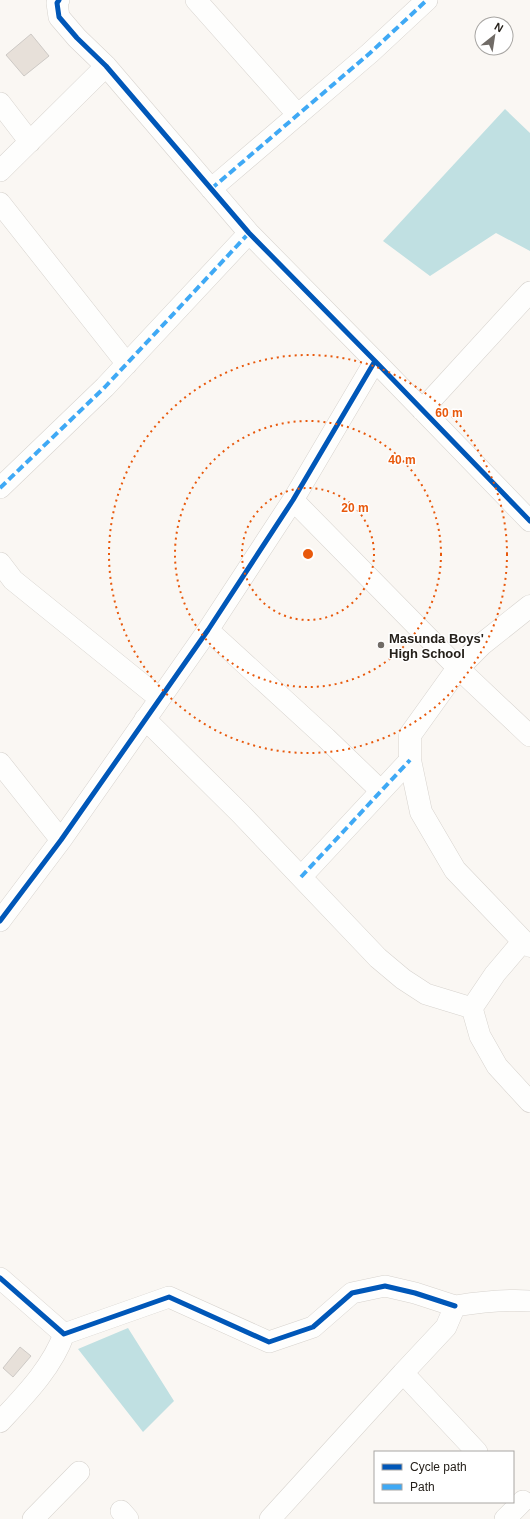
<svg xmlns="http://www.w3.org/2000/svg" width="530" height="1519" viewBox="0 0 530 1519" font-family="Helvetica,sans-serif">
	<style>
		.water { fill: #c0e0e2 }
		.building { fill: #e7e0d9; stroke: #cdc9c5 }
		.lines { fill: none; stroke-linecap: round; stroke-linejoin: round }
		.minor-casing { stroke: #d7d3ce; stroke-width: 22 }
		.tertiary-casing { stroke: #d7d3ce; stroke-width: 23 }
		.minor { stroke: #fefefd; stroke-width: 21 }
		.tertiary { stroke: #fefefd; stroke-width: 22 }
		.quiet { stroke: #3fa9f5; stroke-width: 4; stroke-dasharray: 8 4; stroke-linecap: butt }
		.cycleway-casing { stroke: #fff; stroke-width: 8 }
		.cycleway { stroke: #0057b8; stroke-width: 5 }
		.ring { fill: none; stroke: #e8590c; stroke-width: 2; stroke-dasharray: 2 4 }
		.poi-dot { fill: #706b66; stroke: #fff; stroke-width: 1.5 }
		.labels { text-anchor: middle; stroke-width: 3; stroke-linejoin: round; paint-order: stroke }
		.poi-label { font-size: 13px; font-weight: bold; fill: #25201a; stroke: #fff; text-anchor: start }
		.centre { fill: #e8590c; stroke: #fff; stroke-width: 2 }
		.ring-label { font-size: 12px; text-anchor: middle; font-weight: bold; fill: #e8590c; stroke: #fff; stroke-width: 3; stroke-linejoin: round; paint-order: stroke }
	</style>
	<rect width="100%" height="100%" fill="#faf7f3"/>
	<path class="water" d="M505,109L530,133V251L496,233L430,276L383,241Z
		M128,1328L174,1401L143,1432L78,1349Z"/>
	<path class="building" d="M31,34L49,56L24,76L6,55Z
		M20,1347L31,1356L13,1377L3,1368Z"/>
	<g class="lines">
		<defs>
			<path id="minor" d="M59,0L57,3L59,17L77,38L106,66L249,233L375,361
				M196,0L298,115
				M0,103L30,142
				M0,171L106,66
				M211,189L370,53L427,0
				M0,203L127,364
				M422,410L530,292
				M0,488L105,387L249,233
				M293,500L458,668L530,736
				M0,563L13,580L159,698
				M208,630L326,738L381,791
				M145,719L240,813L378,958L403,979L426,994L472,1008
				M0,763L61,840
				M301,877L410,760
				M0,921L61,840L208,630L293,500L375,361L530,521
				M523,941L495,974L472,1008L480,1036L497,1066L530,1102
				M0,1278L64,1334L169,1297L269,1342L313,1327L352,1293L385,1286L415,1293L455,1306
				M0,1422C24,1396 52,1368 64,1334
				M477,1452L403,1373L446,1327L455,1306C480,1302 504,1299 530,1301
				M121,1511L128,1519
				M33,1519L79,1472
				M270,1519L403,1373
				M505,1519L523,1501"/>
			<path id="tertiary" d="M530,606L481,645L458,668L410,735V760L421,812L455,870L523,941L530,946"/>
		</defs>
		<use href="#minor" class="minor-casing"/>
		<use href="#tertiary" class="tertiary-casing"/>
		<use href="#minor" class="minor"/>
		<use href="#tertiary" class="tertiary"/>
		<path class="quiet" d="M211,189L370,53L427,0
			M0,488L105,387L249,233
			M301,877L410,760"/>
		<defs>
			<path id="cycleway" d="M59,0L57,3L59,17L77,38L106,66L249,233L375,361
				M0,921L61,840L208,630L293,500L375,361L530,521
				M0,1278L64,1334L169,1297L269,1342L313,1327L352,1293L385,1286L415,1293L455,1306"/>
		</defs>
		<use href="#cycleway" class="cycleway-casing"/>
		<use href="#cycleway" class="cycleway"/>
	</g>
	<g class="ring">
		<circle cx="308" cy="554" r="66"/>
		<circle cx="308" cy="554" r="133"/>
		<circle cx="308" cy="554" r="199"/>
	</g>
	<circle class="poi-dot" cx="381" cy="645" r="4"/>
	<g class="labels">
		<g class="poi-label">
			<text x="389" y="643">Masunda Boys'<tspan x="389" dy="15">High School</tspan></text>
		</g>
	</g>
	<circle cx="308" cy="554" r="6" class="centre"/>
	<g class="ring-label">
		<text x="449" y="417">60 m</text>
		<text x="402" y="464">40 m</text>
		<text x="355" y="512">20 m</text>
	</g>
	<rect x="374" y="1451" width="140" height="52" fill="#ffffff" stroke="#a8a6a3"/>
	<rect x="382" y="1464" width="20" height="6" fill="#0057b8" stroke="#a8a6a3"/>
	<text x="410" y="1471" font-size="12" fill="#25201a">Cycle path</text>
	<rect x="382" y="1484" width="20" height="6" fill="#3fa9f5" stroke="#a8a6a3"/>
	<text x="410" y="1491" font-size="12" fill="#25201a">Path</text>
	<g transform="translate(494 36) rotate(30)"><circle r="19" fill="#ffffff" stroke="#a8a6a3"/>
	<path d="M0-3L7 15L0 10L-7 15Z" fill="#706b66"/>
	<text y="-6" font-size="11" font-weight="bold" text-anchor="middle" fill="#25201a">N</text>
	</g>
</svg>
